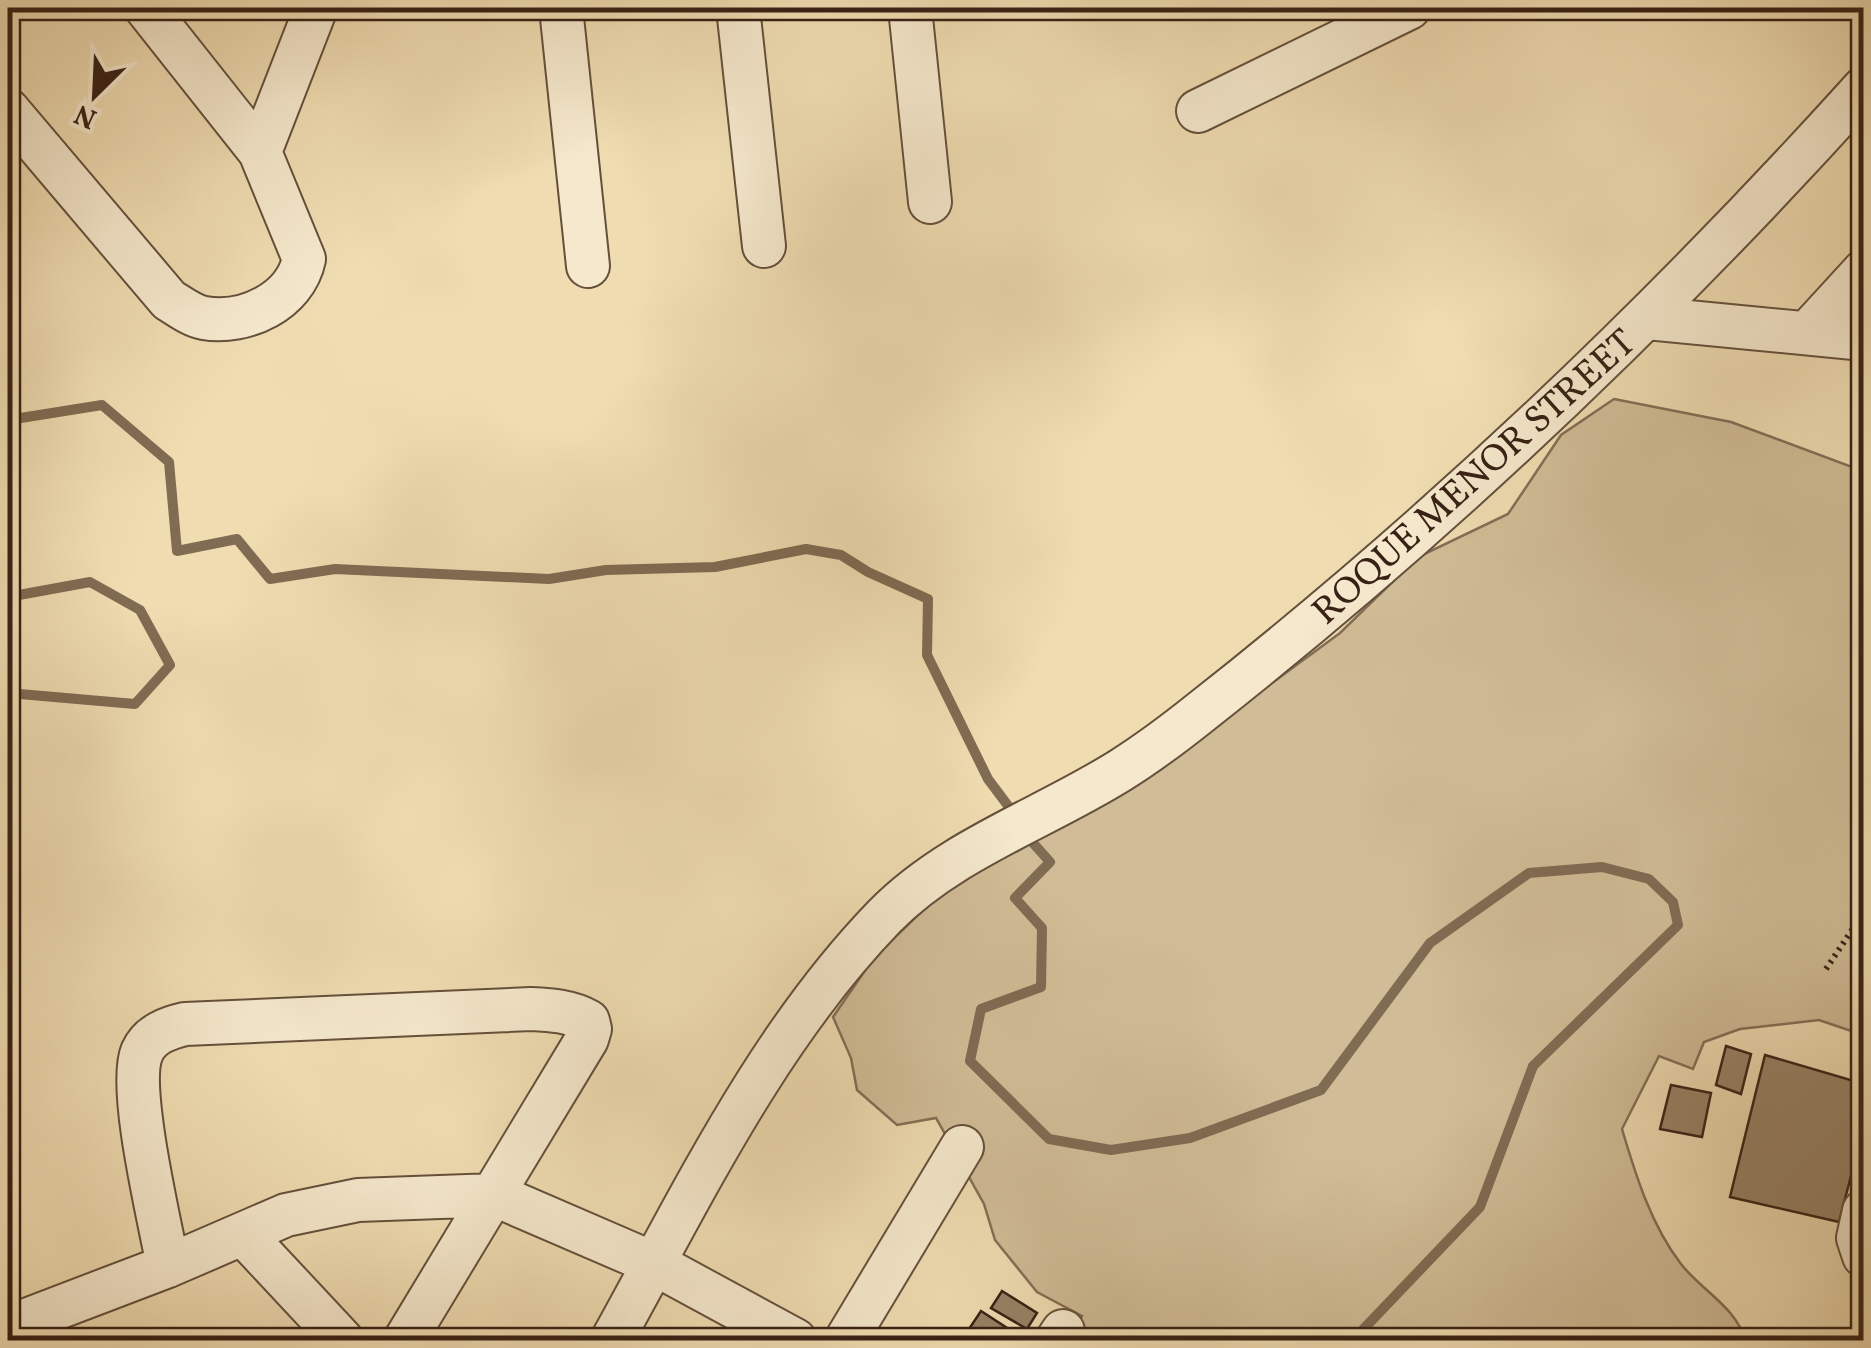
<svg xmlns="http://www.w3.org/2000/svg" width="1871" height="1348" viewBox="0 0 1871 1348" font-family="Vollkorn,serif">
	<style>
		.green { fill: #d0bc96; stroke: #846e56; stroke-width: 2.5 }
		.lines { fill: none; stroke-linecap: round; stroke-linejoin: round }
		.stream { stroke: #806b53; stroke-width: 10 }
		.building { fill: #978266; stroke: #372115; stroke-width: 2.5 }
		.minor-casing { stroke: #65503c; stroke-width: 46 }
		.path { stroke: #372115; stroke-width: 6; stroke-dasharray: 2.5 5; stroke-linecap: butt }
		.minor { stroke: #f5e8cc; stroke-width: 42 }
		.labels { text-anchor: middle; stroke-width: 8; stroke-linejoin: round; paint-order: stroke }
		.street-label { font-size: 38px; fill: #372115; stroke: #f5e8cc }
	</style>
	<rect width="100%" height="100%" fill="#efdcb1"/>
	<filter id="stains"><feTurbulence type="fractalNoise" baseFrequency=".002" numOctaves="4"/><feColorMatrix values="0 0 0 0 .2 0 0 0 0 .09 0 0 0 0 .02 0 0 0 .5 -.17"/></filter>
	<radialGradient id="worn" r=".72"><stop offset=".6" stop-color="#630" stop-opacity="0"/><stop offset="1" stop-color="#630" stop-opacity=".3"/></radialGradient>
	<path class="green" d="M1614,399L1731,422L1863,471V1035L1819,1020L1740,1029L1704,1042L1693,1069L1659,1056L1622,1129C1636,1176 1651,1225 1681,1264C1702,1291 1736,1307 1745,1340H1070L1082,1316L1037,1292L995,1240L984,1204L936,1118L897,1125L857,1090L851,1058L833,1017L875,956L938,896L1196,739L1340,633L1418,557L1508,514L1561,435Z"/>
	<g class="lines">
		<path class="stream" d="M8,420L102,405L169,462L177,551L237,539L270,579L335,569L549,579L606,570L715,567L806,549L841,555L868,572L928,599L927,655L988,779L1015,815
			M8,597L90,582L140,610L170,665L135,704L8,693
			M1025,834L1050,862L1015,898L1042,928L1041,987L981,1009L970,1061L1049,1139L1111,1150L1190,1138L1321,1090L1430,943L1529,873L1602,867L1649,879L1673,902L1678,925L1533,1066L1480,1207L1353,1340"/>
	</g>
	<path class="building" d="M1726,1046L1751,1054L1741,1094L1716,1085Z
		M1765,1055L1864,1084V1126L1839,1222L1730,1197Z
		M1671,1085L1711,1093L1702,1137L1660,1129Z
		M1002,1291L1037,1313L1027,1329L991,1308Z
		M981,1311L1021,1337L1019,1340H973L965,1335Z"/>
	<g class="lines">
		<defs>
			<path id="minor" d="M561,8L588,266
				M738,8L764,246
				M910,8L930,202
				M8,110L169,300C179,306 192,316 204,318C246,325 295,301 304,259L260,152L146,8
				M1198,111L1409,8
				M260,152L316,8
				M1647,318L1864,339
				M1809,331L1864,271
				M1864,1211L1858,1238L1864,1256
				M243,1234L342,1340
				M168,1266C160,1222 127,1087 142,1052C150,1034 168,1028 185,1024L531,1009C552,1010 570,1011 588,1021L590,1029L587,1039L405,1340
				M8,1327L168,1266L286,1215L358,1200L495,1195L655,1264L795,1340
				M612,1340C693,1194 767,1038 884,917C949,850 1043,819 1121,770C1148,753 1176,732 1201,712C1440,524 1660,314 1864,88
				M846,1340L962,1147
				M1057,1340L1063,1331"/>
		</defs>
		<use href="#minor" class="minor-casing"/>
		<path class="path" d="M1826,969L1864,912
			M1857,1152L1864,1153"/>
		<use href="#minor" class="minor"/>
	</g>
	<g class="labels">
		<g class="street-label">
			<text transform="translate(1473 476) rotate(-42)" y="13">ROQUE MENOR STREET</text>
		</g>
	</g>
	<rect width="1871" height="1348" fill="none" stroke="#efdcb1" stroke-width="40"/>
	<rect x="10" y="10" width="1851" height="1328" fill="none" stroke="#372115" stroke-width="5"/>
	<rect x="20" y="20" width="1831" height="1308" fill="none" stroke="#372115" stroke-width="2.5"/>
	<g transform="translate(95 95) rotate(204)" stroke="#f5e8cc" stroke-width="8" paint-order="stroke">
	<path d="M0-8L18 38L0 25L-18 38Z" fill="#372115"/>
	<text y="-15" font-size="28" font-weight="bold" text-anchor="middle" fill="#372115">N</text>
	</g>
	<rect width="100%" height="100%" filter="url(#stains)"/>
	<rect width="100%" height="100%" fill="url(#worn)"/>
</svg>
